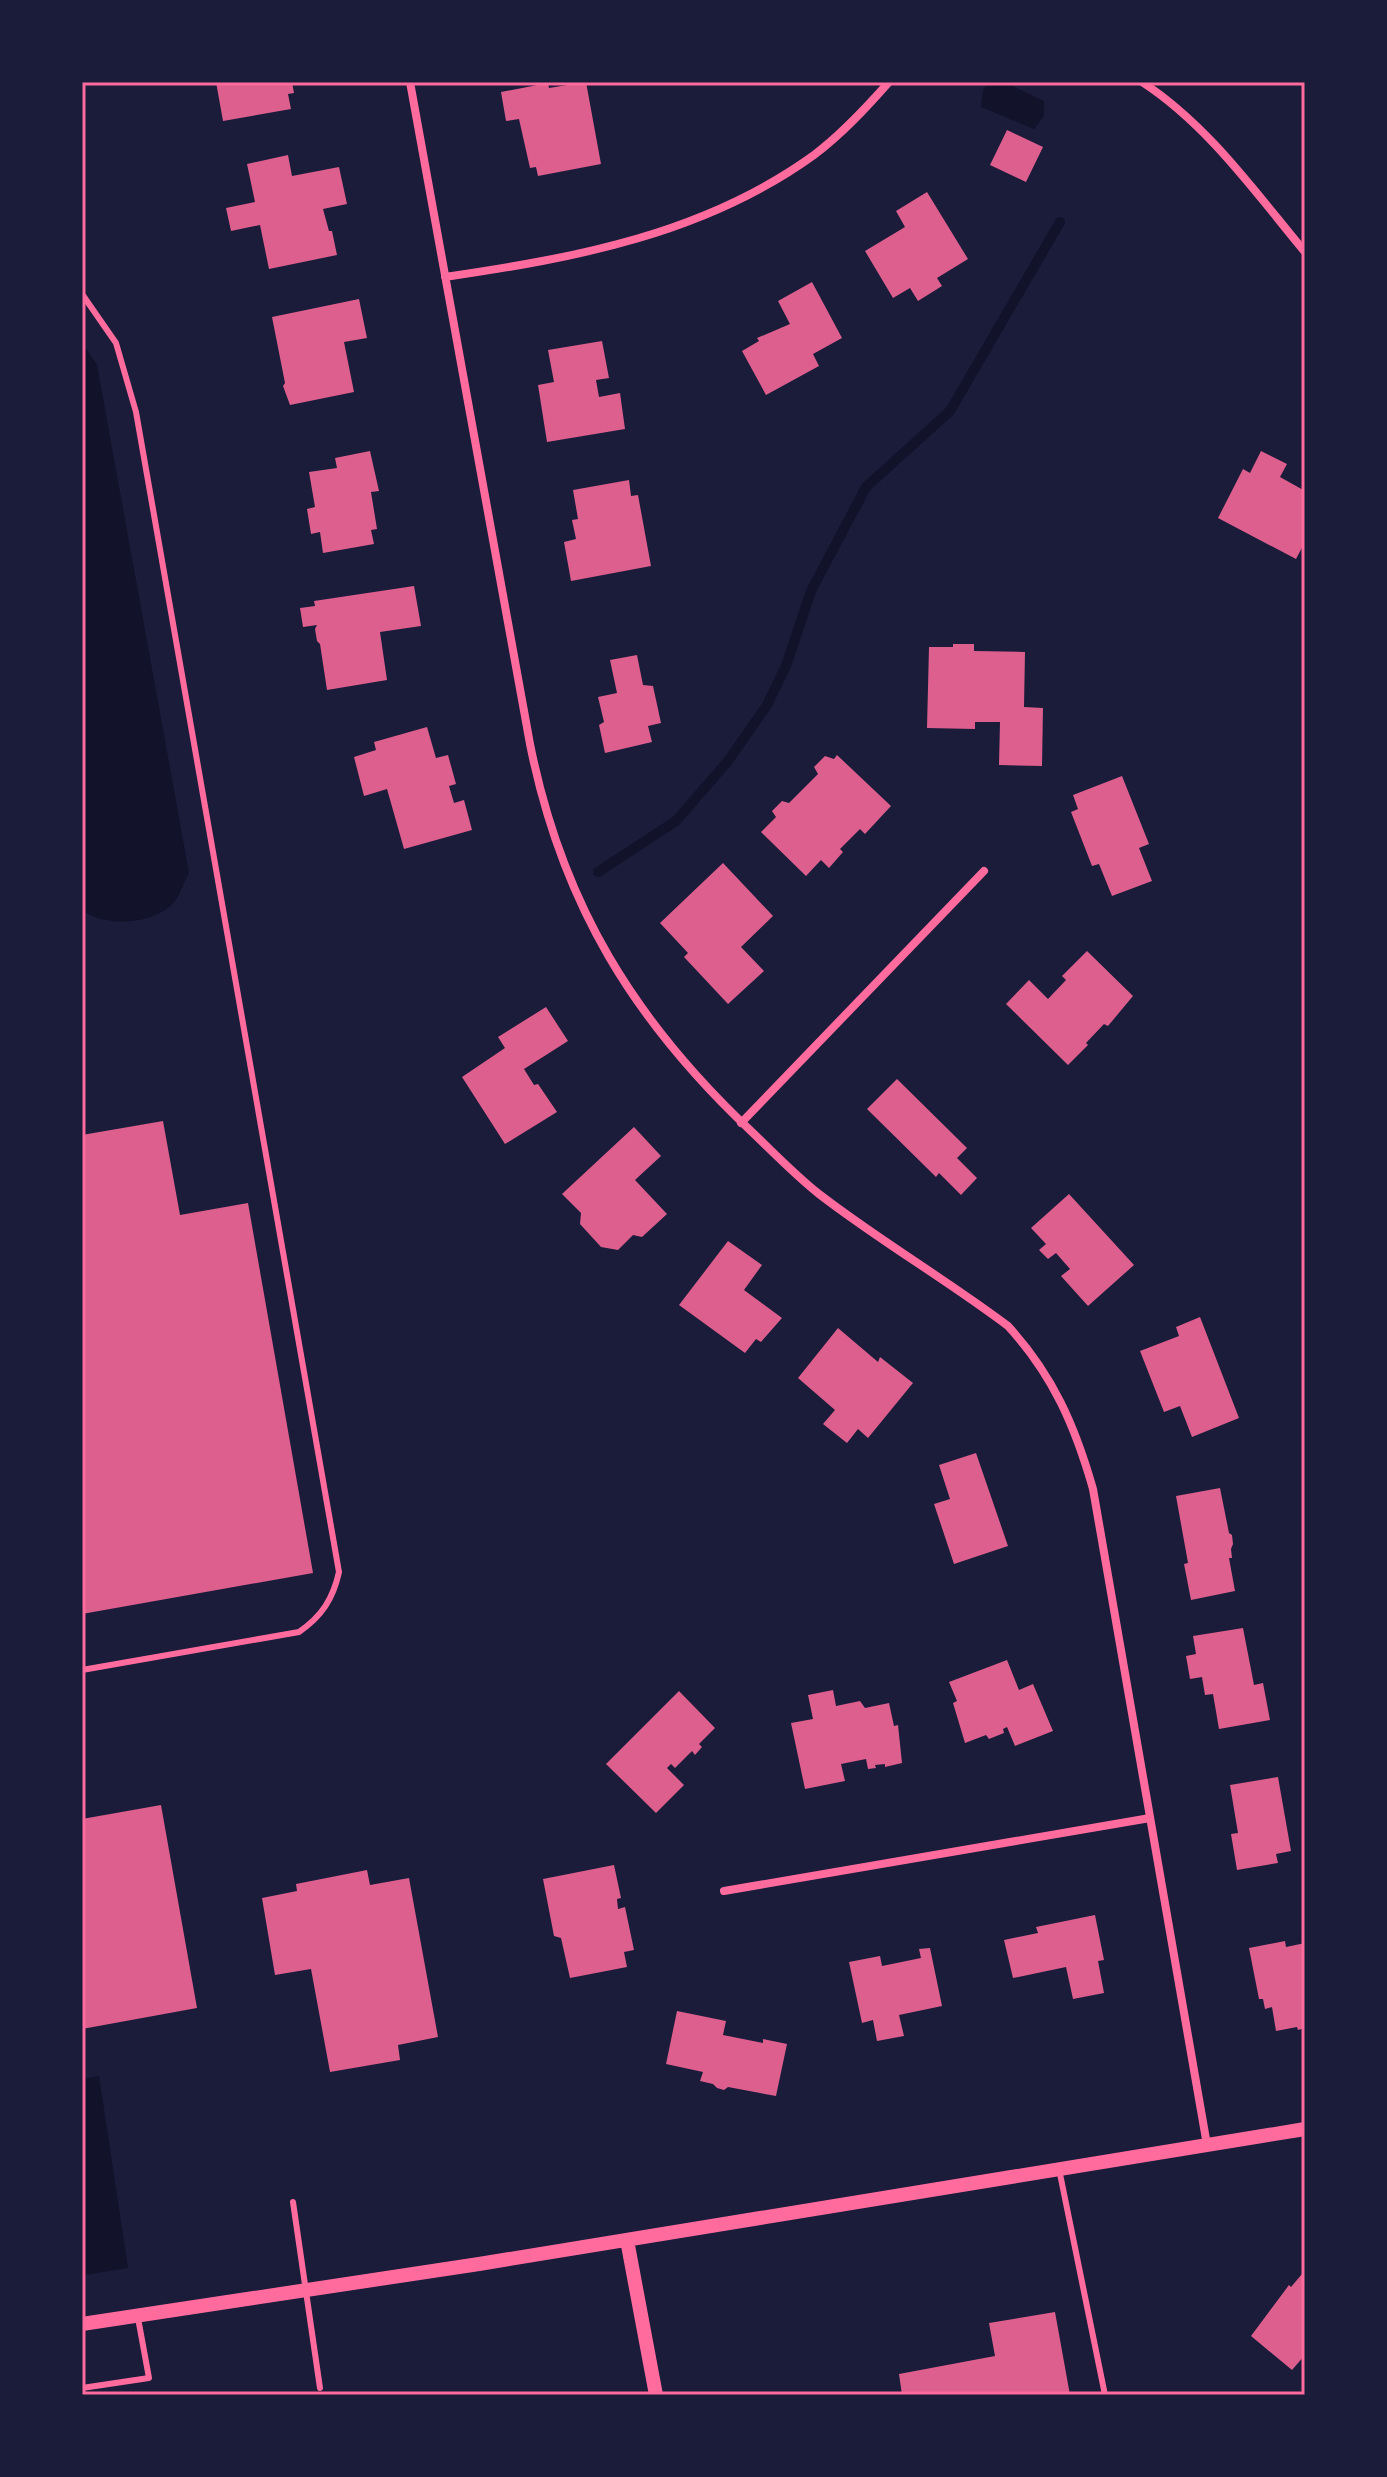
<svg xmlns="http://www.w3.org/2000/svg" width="1387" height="2477" viewBox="0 0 1387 2477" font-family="'Noto Sans',sans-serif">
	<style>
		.water { fill: #12122b }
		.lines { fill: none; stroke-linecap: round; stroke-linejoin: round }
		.stream { stroke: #12122b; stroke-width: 10 }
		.building { fill: #dd5f8e }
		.service { stroke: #ff6b9d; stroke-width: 6 }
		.minor { stroke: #ff6b9d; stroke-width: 8 }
		.tertiary { stroke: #ff6b9d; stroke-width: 14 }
		.neatline { fill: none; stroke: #ff6b9d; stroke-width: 3 }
	</style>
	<rect width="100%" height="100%" fill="#1b1b3a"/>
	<path class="water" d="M990,82H1004L1044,101V116L1034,129L981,107L983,90Z
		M82,343L97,365L189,873C184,881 181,893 175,901C156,925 105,928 82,910Z
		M99,2076L128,2268L85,2275L82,2259V2079Z"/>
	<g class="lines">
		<path class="stream" d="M598,872L676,821L728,761L767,705L786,666L811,591L866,487L950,411L1060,222"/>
	</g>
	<path class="building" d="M216,82H292L294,93L288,94L291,109L223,121Z
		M586,82L601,164L538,176L536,167L530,168L519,119L506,121L501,92L548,83L549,88Z
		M1007,130L1043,147L1026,182L990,165Z
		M288,155L292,176L339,167L347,204L323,209L329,231H332L337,255L269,269L260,225L231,231L226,208L255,202L247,164Z
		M927,192L968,259L937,278L942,286L918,301L910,288L893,298L865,251L905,227L896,211Z
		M812,282L842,338L813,354L819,366L766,395L742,351L759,341L757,338L790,324L778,301Z
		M359,299L367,338L344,342L354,392L290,405L283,386L285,383L272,317Z
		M602,341L609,378L596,380L599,397L620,393L625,429L547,442L538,385L554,382L548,350Z
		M370,451L379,491L371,492L377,529L371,530L374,544L323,553L320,532L311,534L307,509L315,507L309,472L337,468L335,458Z
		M1261,451L1287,464L1280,477L1305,491V542L1296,559L1218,518L1243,469L1250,473Z
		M629,480L631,496L638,495L651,566L571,581L564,542L576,539L572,520L578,519L573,490Z
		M414,586L421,626L380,632L387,680L327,690L320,644L317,641L315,629L317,625L303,627L300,608L315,606L314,601Z
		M953,644H974V651L1025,652L1024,707L1043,708L1042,766L999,765L1000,722H975V729L927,728L929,647H953Z
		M637,655L643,685L653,686L661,723L648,726L652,742L605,753L599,725L604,722L598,697L617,693L610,660Z
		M427,727L436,758L448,755L456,784L449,786L454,803L464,800L472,830L404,849L387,789L364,796L354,757L376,750L374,742Z
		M837,755L891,806L865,834L860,829L840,849L843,852L829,868L821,860L806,876L761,832L776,817L772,811L782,801L789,803L818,774L814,767L825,756L834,759Z
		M1122,776L1149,844L1139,848L1152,881L1112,896L1099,864L1092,866L1071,812L1078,809L1073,795Z
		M723,863L773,916L741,947L764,971L728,1004L684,957L688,953L660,923Z
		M1087,951L1133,996L1108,1026L1104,1024L1086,1043L1088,1045L1068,1065L1006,1004L1029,980L1048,999L1066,980L1062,976Z
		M546,1007L568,1041L524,1069L534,1085L538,1084L557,1112L505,1144L462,1077L505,1048L498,1037Z
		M897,1079L967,1148L957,1158L977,1178L961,1195L939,1173L936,1177L867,1109Z
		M163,1121L180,1215L248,1203L313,1573L82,1614V1135Z
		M634,1127L661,1156L635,1180L667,1214L642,1237L633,1235L618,1250L601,1247L580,1224L581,1213L562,1194Z
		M1069,1194L1134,1265L1088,1306L1061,1276L1070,1269L1056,1253L1048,1259L1039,1250L1046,1244L1031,1228Z
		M728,1241L762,1265L744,1290L782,1318L761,1342L756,1339L745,1353L679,1305Z
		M1200,1317L1239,1418L1192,1437L1180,1406L1164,1412L1140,1351L1179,1336L1176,1327Z
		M838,1328L878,1362L880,1357L913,1383L868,1438L858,1429L847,1443L823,1424L835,1410L798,1378Z
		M976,1453L1008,1546L954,1564L934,1504L950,1499L939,1465Z
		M1220,1488L1229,1533L1232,1535L1233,1544L1231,1549L1232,1558H1229L1235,1591L1191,1600L1184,1564L1188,1563L1176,1496Z
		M1243,1628L1254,1685L1263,1683L1270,1720L1219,1729L1213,1694L1205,1695L1202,1677L1190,1679L1186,1656L1196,1654L1193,1636Z
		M1007,1660L1019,1690L1033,1684L1053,1731L1015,1746L1007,1727L1003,1729L1004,1733L989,1739L986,1735L965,1743L953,1703L957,1701L949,1682Z
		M833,1690L836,1706L860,1701L865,1708L889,1703L894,1726L898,1725L902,1763L885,1767V1764L875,1765L876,1768L868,1769L866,1759L841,1764L845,1781L805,1789L791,1723L813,1719L808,1695Z
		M679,1691L715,1728L699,1744L702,1747L695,1755L692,1751L675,1768L671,1764L667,1768L684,1785L656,1813L606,1764Z
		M1278,1777L1291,1851L1276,1854L1278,1863L1237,1870L1231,1834L1238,1833L1230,1785Z
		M161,1805L197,2008L82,2029V1819Z
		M614,1865L621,1898L617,1899L618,1909L625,1907L634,1950L624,1952L627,1967L570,1978L561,1938L554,1936L543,1879Z
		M367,1870L370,1885L409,1878L438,2037L398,2045L400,2060L330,2072L311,1969L275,1975L262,1898L297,1891L296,1884Z
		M1095,1915L1104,1960L1098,1961L1104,1993L1073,1999L1066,1967L1013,1978L1004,1940L1038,1933L1036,1927Z
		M1285,1941L1286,1947L1305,1943V2028L1298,2030L1297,2027L1276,2031L1272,2007L1265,2009L1263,1999H1259L1249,1948Z
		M930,1948L942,2006L899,2015L904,2036L877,2041L873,2020L862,2023L849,1962L880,1956L882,1966L921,1958L919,1949Z
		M677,2011L726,2021L723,2035L763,2043V2039L787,2044L776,2096L728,2087L724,2090L717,2088L713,2084L700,2081L703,2072L666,2064Z
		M1302,2274L1305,2276V2355L1292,2370L1251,2336L1289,2285L1291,2287Z
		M1055,2312L1070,2395H902L899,2374L995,2356L989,2323Z"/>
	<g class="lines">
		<path class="service" d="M82,294L116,343L136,412L339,1572C333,1599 322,1616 299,1632L82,1670
			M1059,2169L1105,2395
			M293,2202L320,2388
			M82,2388L149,2378L138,2318"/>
		<path class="minor" d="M410,82L530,744C562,904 634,1021 752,1132C774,1153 795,1175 819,1194C880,1241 947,1280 1008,1326C1053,1375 1075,1426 1093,1489L1207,2145
			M1142,82C1208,125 1255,192 1305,252
			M445,277C575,258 705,234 814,155C842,134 866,108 889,82
			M741,1123L984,871
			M724,1891L1150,1818"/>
		<path class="tertiary" d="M627,2240L656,2395
			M82,2324L479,2264L1305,2129"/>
	</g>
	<rect width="1387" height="2477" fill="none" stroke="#1b1b3a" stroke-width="168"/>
	<rect x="84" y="84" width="1219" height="2309" class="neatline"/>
</svg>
